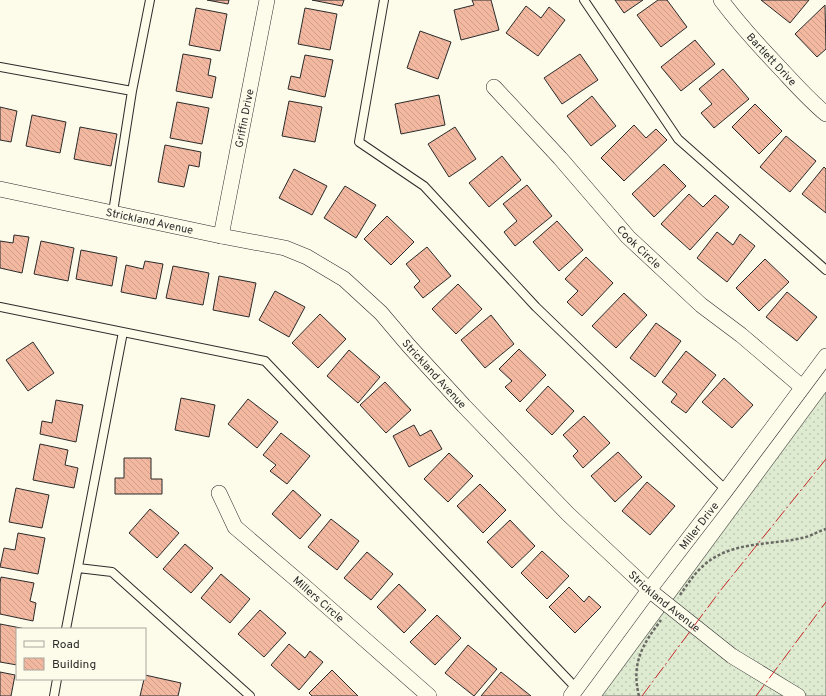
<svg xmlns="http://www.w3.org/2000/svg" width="826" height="696" viewBox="0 0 826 696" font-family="Overpass,sans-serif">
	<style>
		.grass { fill: url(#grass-dots); stroke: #74746e }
		.building { fill: url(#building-back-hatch); stroke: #2b2b2b }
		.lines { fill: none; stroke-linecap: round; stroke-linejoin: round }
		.service-casing { stroke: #2b2b2b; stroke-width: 10 }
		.minor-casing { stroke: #2b2b2b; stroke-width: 16 }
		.path { stroke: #6a6964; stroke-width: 2.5; stroke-dasharray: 3 2; stroke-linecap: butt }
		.service { stroke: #fdfbea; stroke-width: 8 }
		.minor { stroke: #fdfbea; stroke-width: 15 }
		.power { stroke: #c62828; stroke-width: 1; stroke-dasharray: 14 3 2 3; stroke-linecap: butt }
		.labels { text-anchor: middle; stroke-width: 3; stroke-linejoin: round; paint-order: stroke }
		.street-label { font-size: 11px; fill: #2b2b2b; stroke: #fdfbea }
	</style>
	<defs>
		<pattern id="grass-dots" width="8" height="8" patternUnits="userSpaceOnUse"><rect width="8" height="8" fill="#deebd1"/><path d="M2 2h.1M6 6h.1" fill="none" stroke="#bfcab4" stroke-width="1.8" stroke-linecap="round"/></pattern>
		<pattern id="building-back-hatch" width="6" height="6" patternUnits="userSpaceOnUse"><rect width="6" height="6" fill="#f2b8a0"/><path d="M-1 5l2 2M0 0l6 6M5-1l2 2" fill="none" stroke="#d09e8a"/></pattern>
	</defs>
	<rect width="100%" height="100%" fill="#fdfbea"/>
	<path class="grass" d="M826,392V696H602Z"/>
	<path class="building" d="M207,0H229L228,4Z
		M312,0H344L342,6Z
		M472,0H491L499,30L461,40L454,10L474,5Z
		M615,0H643L624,13Z
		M658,0H667L687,27L661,47L637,15Z
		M761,0H809L790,23Z
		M825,5L826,49L817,57L795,34Z
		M526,6L541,18L549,7L565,20L538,56L506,33Z
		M196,8L227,14L220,51L189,45Z
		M305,8L337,14L330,50L298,44Z
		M420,31L451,42L438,79L407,68Z
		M695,40L715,64L681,91L661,67Z
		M183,54L211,59L208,75L216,77L212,98L176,91Z
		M580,54L598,80L562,104L544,78Z
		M305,55L333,60L325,97L288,89L291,76L300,78Z
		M723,69L749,99L714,128L701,113L712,104L699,89Z
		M439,95L445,125L401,134L395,104Z
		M592,96L616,126L591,146L567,116Z
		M289,101L322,107L315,142L282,136Z
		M177,102L209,108L202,144L170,138Z
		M755,104L782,131L759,154L732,127Z
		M0,107L17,111L11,142L0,140Z
		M32,115L66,122L60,153L26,146Z
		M634,125L646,138L656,129L667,140L624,181L601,158Z
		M80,127L117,134L111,166L74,159Z
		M455,127L476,159L449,177L428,144Z
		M786,136L816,161L790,192L760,167Z
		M165,145L201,152L199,167L189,165L184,187L158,182Z
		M502,156L521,180L489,207L469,183Z
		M664,164L686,186L654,217L632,194Z
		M824,167L826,169V213L802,194Z
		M294,169L327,186L312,215L279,198Z
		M527,185L552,216L515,246L504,232L517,221L503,204Z
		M345,186L376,205L356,238L324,218Z
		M689,194L703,207L715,195L729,207L690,250L661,224Z
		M387,216L414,242L391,265L364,239Z
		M557,221L583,250L559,271L533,242Z
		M717,232L733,245L740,234L755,246L727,282L697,258Z
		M14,235L29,237L22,273L0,268V241L13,243Z
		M41,241L74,248L68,281L34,274Z
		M427,247L451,276L423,298L414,287L420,281L406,264Z
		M81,250L117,257L112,286L76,279Z
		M586,257L613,283L582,316L567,302L578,291L565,279Z
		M765,259L789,282L759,311L736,288Z
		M145,261L163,264L156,299L121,292L126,265L143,269Z
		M173,266L209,273L203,305L166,298Z
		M219,276L256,283L249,317L213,310Z
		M458,284L482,309L456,334L432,309Z
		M275,291L305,307L289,337L259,320Z
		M787,292L817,317L797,341L766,317Z
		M624,293L647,315L616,348L592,326Z
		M320,314L346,339L318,368L292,343Z
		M491,315L514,344L485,368L461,340Z
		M656,323L681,341L655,377L630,358Z
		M33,342L54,373L28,391L6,360Z
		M519,349L546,375L520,402L505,387L512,381L499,369Z
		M349,350L380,377L358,403L327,376Z
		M686,351L716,375L686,413L671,402L677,394L662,382Z
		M724,378L753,405L732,428L702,402Z
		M385,382L411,410L386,433L360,405Z
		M548,386L574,411L552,435L526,410Z
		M181,398L215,405L209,437L175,430Z
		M248,399L278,422L257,448L228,424Z
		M56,400L83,405L76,442L40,434L42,421L52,423Z
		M584,416L610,443L583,468L573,456L578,451L563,435Z
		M414,425L420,436L431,430L442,449L409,467L393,436Z
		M281,433L310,456L287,484L270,471L276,465L263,455Z
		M40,444L68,450L65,465L78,468L74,488L33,480Z
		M618,452L642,477L615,502L591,476Z
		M449,453L473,476L448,502L424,479Z
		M124,458H151V479H162V494H115V478H124Z
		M647,482L675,506L650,535L622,511Z
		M480,484L506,510L483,533L457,506Z
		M16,488L49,495L42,528L9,522Z
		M293,490L321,515L300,539L272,514Z
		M150,509L179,533L157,558L129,533Z
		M331,519L359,541L337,570L308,547Z
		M510,520L535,546L512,568L487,542Z
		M18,533L45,538L38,574L0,567L4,548L15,550Z
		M185,544L213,568L191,593L163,569Z
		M542,551L569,576L547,599L521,573Z
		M367,552L393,574L371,600L344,578Z
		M221,574L250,599L230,623L201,598Z
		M1,577L34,583L30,601L36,603L33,621L0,614V583Z
		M399,584L426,610L404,633L377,607Z
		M569,587L584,602L589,596L601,607L575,633L549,607Z
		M260,610L286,633L264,657L238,634Z
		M437,615L461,638L435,665L410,642Z
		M0,624L26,629H17V665L0,662Z
		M289,644L305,658L310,651L323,662L299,690L271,665Z
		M468,645L497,669L474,696L445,673Z
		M332,670L358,696H312L309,693Z
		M0,672L15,675L11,696H0Z
		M501,672L531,696H481Z
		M145,675L181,683L178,696H140Z"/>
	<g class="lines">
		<defs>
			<path id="service" d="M384,0L359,142L424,186L536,307L726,490
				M584,0L678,139L826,270
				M0,67L132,91L150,0
				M113,212L132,91
				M0,307L265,361L577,689
				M78,568L112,572L250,696
				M66,629L123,332
				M54,696L57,679"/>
			<g id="minor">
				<path id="s1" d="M721,0C739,24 759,46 780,68C795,84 809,100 826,114"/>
				<path id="s2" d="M494,87L560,158L628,237L701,305L741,335L802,387"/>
				<path id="s3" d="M0,189L221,236L285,248L307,257L344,279L381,313L409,346L464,406L568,514L649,590L732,656L798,696"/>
				<path id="s4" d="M221,236L267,0"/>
				<path id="s5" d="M219,493L235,527L304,586L429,696"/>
				<path id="s6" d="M571,696L649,590L726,490L826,356"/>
			</g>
		</defs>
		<use href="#service" class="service-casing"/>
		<use href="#minor" class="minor-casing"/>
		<path class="path" d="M680,595C687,585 694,574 703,566C731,540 772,546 806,537C813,535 819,531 826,529
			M639,696C631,664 642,645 661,620"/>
		<use href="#service" class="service"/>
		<use href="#minor" class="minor"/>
		<path class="power" d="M642,696L720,591L826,459
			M756,696L826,602"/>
	</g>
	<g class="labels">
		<g class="street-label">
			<text dy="4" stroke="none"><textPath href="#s1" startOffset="78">Bartlett Drive</textPath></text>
			<text dy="4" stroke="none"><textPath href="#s4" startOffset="120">Griffin Drive</textPath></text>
			<text dy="4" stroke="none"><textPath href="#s3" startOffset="153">Strickland Avenue</textPath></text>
			<text dy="4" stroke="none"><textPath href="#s2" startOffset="216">Cook Circle</textPath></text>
			<text dy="4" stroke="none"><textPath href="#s3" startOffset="489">Strickland Avenue</textPath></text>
			<text dy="4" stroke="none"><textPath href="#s6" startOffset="213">Miller Drive</textPath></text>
			<text dy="4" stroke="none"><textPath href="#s5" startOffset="148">Millers Circle</textPath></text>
			<text dy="4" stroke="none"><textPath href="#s3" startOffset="813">Strickland Avenue</textPath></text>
		</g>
	</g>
	<rect x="16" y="628" width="130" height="52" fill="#fdfbea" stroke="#a9a89e"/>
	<rect x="24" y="641" width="20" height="6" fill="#fdfbea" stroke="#a9a89e"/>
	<text x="52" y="648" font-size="12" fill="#2b2b2b">Road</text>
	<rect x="24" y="658" width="20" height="12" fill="url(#building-back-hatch)" stroke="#a9a89e"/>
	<text x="52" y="668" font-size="12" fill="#2b2b2b">Building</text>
</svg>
